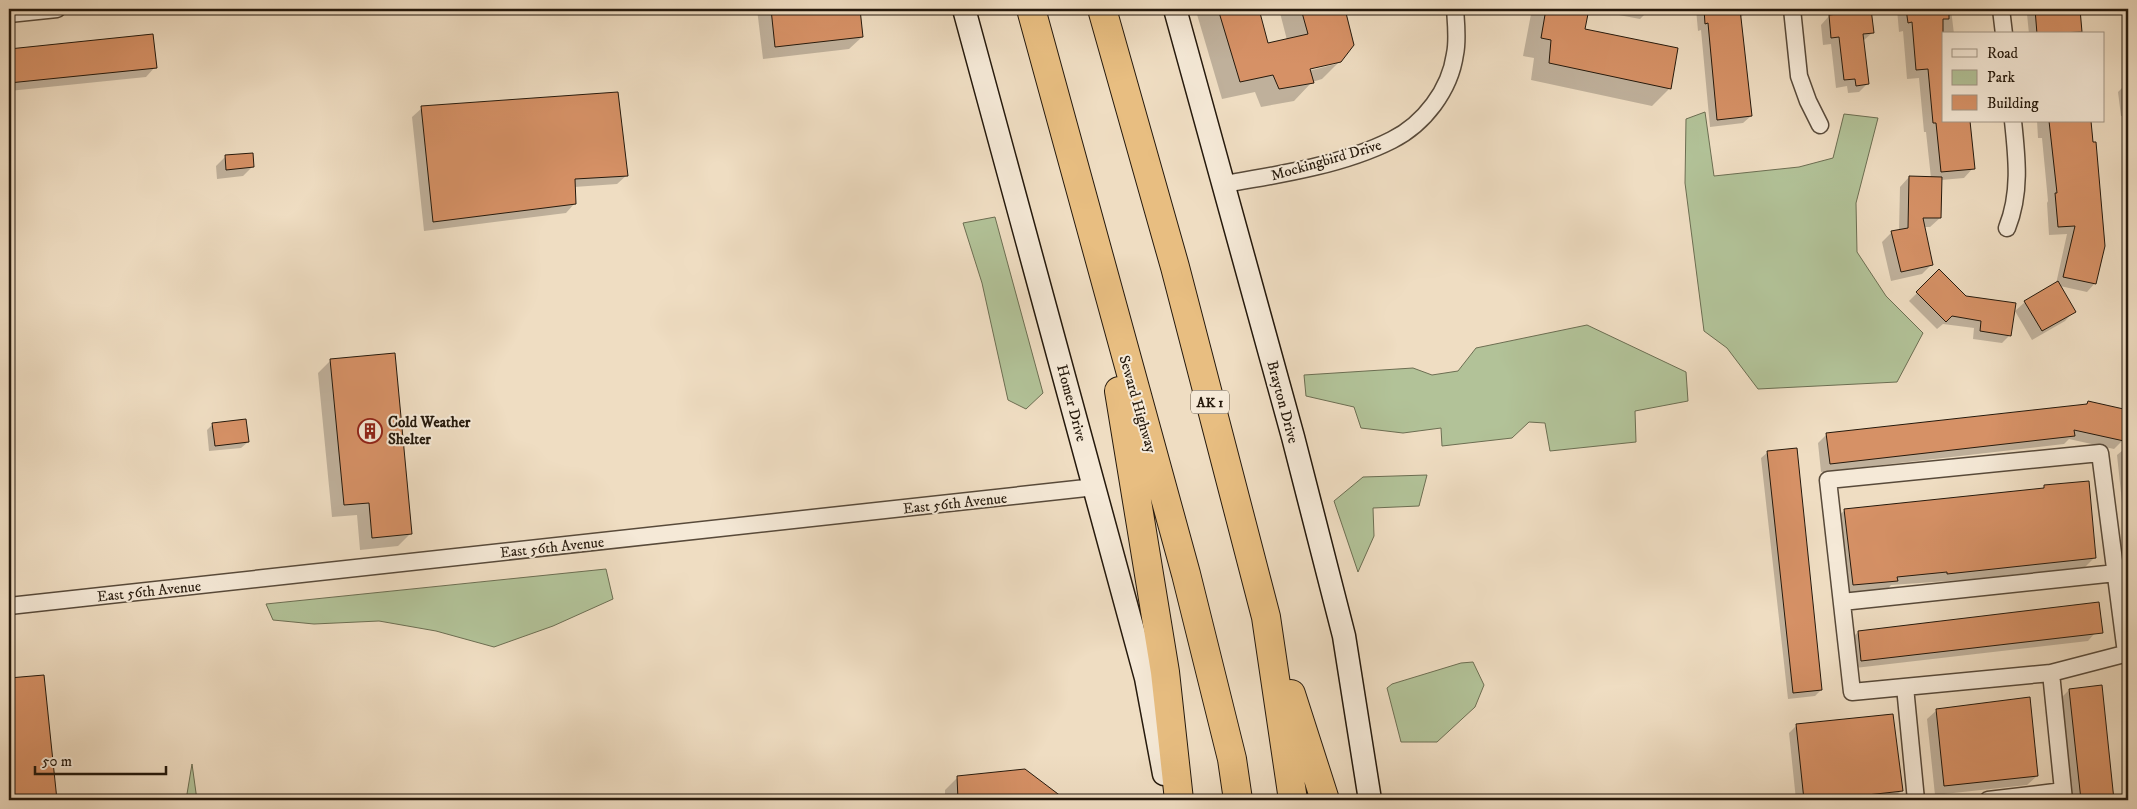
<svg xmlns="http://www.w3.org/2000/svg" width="2137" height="809" viewBox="0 0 2137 809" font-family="'IM FELL DW Pica',serif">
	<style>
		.green { fill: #b2c298; stroke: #6c6e52 }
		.shadow { fill: #0003; fill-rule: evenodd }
		.building { fill: #d69166; stroke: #25190c }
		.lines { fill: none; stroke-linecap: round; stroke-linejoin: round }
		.street-casing { stroke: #584a3a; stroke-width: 19 }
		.secondary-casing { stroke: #25190c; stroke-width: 25 }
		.highway-casing { stroke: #25190c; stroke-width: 30 }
		.street { stroke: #f5e9d7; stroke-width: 16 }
		.secondary { stroke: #f5e9d7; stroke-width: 22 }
		.highway { stroke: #e8be81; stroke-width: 28 }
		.labels { text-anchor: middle; stroke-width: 4; stroke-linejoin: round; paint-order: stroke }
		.shield { fill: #f5e9d7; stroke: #635749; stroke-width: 1 }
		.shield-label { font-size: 14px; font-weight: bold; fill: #25190c }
		.street-label { font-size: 15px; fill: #25190c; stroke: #f5e9d7 }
		.poi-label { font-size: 15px; font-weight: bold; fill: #25190c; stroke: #f5e9d7; text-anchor: start }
	</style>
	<rect width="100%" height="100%" fill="#efddc2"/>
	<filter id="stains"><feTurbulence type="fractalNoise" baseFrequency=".004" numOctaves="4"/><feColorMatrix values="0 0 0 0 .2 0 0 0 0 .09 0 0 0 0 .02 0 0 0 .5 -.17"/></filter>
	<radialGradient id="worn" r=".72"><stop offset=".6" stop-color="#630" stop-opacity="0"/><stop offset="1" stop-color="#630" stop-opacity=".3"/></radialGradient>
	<path class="green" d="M1705,112L1714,176L1799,167L1833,158L1844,114L1878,118L1856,203L1857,252L1886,296L1923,333L1897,382L1758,389L1727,348L1704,331L1685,183L1686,119Z
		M995,217L1043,393L1026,409L1008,400L982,283L963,223Z
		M1587,325L1686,372L1688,401L1635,411L1636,442L1550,451L1545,423L1529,422L1512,438L1442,446L1441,428L1403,433L1361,428L1354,407L1306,396L1304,375L1413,368L1432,375L1458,371L1476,348Z
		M1427,475L1419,506L1373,508L1374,536L1358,572L1334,501L1363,477Z
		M606,569L613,599L553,626L494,647L436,631L379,621L314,624L273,620L266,604Z
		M1473,662L1484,685L1475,707L1437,742H1401L1387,688L1392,684L1461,663Z
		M192,764L197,800H186Z"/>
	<path class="shadow" d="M757,9H859L862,37L849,49L763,59Z
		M1198,9H1258L1268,45L1287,40L1279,9H1343L1353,45L1340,61L1322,79L1312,82L1294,101L1261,107L1255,92L1222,99L1196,11ZM1336,62V64L1304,72V70Z
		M1532,9H1650L1640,19L1587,9L1584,30L1670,88L1652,106L1531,80L1534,58L1523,56Z
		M1696,9H1745V13L1740,18L1751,116L1743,123L1710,127L1701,30L1698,31Z
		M1837,9H1870L1873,32L1863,41L1868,83L1859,92L1848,93L1847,86L1836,88L1831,44L1823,45L1821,25L1829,16L1837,15Z
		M1897,9H1951L1954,34H1943V121L1973,168L1964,178L1941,180L1940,218L1930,227H1923L1932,264L1922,274L1891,281L1882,242L1892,232L1899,231L1900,187L1909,177L1931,178L1926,132H1924L1919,78L1907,79L1903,31L1899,32Z
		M2029,9H2079L2081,34H2029L2027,14Z
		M152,35L155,67L146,77L9,91V50Z
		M2125,85H2128V116H2121L2118,92Z
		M422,108L627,175L617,184L574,187L575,203L566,213L424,231L412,117Z
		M2037,121H2090L2095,283L2087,292L2060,286L2074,311L2065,321L2032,340L2015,311L2025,302L2056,284L2067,234L2049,235L2047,203L2048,201L2042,138H2038Z
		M226,156L252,167L243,176L217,179L216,166Z
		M1939,271L1965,297L2010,335L2002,343L1973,339L1974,328L1943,324L1937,329L1909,301Z
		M331,360L410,534L398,546L360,550L357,515L332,517L318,373Z
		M2088,402L2128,411L2123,440L2114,449L2069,439L2064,444L1821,472L1818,443L1827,434L2085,405Z
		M213,424L248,442L241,448L209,451L207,430Z
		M2128,446V559L2117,455Z
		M1768,452L1821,690L1815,696L1788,699L1761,458Z
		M2045,486L2095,557L2085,567L1977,579L1891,585L1887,590L1843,594L1835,519L1845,510L2042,489Z
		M1858,632L2094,634L2088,641L1855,668L1851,639Z
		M42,676L56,800H9V680Z
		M2101,686L2113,800H2072L2060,699L2069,690Z
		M2128,703V743L2124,707Z
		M1937,710L2037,776L2027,785L1935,795L1927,719Z
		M1797,725L1901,791L1893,799L1879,800H1796L1789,733Z
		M1024,770L1064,800H945V790L957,778Z"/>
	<path class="building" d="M771,9H860L863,37L775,47Z
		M1218,9H1259L1268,43L1308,34L1301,9H1345L1354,45L1341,62L1310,69L1314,83L1279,89L1273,75L1240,82Z
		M1546,9H1589L1585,29L1678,48L1671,89L1549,63L1551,40L1541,38Z
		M1704,9H1740L1752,116L1717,120L1708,23L1705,24Z
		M1845,9H1871L1874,33L1863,34L1869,84L1856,86L1855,79L1844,80L1839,37L1831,38L1829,15L1846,13Z
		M1906,9H1949V19H1943V121H1970L1975,169L1941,172L1936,123H1933L1928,69L1916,70L1912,22L1908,23Z
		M2035,9H2080L2082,32L2037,34Z
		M153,34L157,68L9,83V49Z
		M618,92L628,176L575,179L576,204L433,222L421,106Z
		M2049,121H2091L2093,142H2096L2105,246L2096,284L2063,277L2075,226L2058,227L2055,193H2057Z
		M253,153L254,167L226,170L225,155Z
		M1909,176L1942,177L1941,218H1923L1933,265L1901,272L1891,231L1908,228Z
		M1939,269L1966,296L2016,303L2011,336L1980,331L1981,321L1952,316L1946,322L1916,292Z
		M2058,281L2076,312L2042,331L2024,301Z
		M395,353L412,534L372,538L369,503L344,505L330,359Z
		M2088,401L2128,410V423L2124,441L2074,430L2075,436L1830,464L1826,433L2087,404Z
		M246,419L249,442L215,446L212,423Z
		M1797,448L1822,690L1793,693L1767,451Z
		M2089,481L2096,558L1947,574V572L1897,577L1898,581L1853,585L1844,509L2044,488V485Z
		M2099,602L2103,633L1861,661L1858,631Z
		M44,675L57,800H9V678Z
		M2102,685L2114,800H2081L2069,689Z
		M2030,697L2038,776L1944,786L1936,709Z
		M1893,714L1903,791L1822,800H1804L1796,724Z
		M1025,769L1066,800H958L957,776Z"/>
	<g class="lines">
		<defs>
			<path id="street" d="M1792,9L1799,76L1808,101L1820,125
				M2001,9L2004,34
				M9,14L57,9
				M1224,184C1278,175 1343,165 1392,140C1424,124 1450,90 1455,54C1458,40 1456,23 1455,9
				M2007,228C2021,193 2017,158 2013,121
				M1842,602L2116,573
				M9,606L1095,487
				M2126,653L2100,453L1828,480L1852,692L2051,673L2128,653
				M2051,673L2064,800
				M1905,687L1916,800
				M1988,800L2063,791"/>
			<path id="secondary" d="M964,9L1146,678L1164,774
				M1175,9L1293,437L1344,636L1370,800"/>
			<path id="highway" d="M1031,9L1186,574L1232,759L1238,800
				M1102,9L1175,267L1266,617L1293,800
				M1119,391L1165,672L1179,800
				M1291,694L1325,800"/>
		</defs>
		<use href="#street" class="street-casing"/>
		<use href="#secondary" class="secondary-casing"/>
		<use href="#highway" class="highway-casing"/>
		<use href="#street" class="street"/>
		<use href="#secondary" class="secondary"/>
		<use href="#highway" class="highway"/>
	</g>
	<defs>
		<symbol id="building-ring" viewBox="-11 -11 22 22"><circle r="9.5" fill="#f5e9d7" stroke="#8f2418" stroke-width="1.5"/><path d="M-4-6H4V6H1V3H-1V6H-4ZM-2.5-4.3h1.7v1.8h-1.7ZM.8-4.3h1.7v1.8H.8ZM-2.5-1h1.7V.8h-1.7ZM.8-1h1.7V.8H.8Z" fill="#8f2418"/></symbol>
	</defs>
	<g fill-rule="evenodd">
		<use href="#building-ring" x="356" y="417" width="28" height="28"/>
	</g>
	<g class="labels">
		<rect class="shield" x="1191" y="390.5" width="38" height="23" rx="4"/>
		<g class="shield-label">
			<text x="1210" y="407">AK 1</text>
		</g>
		<g class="street-label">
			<text transform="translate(1326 160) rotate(-16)" y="5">Mockingbird Drive</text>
			<text transform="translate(1283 402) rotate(75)" y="5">Brayton Drive</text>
			<text transform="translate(1072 403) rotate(75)" y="5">Homer Drive</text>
			<text transform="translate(1138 404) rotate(74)" y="5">Seward Highway</text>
			<text transform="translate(955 503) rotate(-6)" y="5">East 56th Avenue</text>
			<text transform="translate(552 547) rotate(-6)" y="5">East 56th Avenue</text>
			<text transform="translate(149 591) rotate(-6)" y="5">East 56th Avenue</text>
		</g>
		<g class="poi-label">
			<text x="388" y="427">Cold Weather<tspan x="388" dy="17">Shelter</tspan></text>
		</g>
	</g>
	<rect width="2137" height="809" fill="none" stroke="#efddc2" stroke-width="30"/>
	<rect x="10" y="10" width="2117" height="789" fill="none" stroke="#25190c" stroke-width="2.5"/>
	<rect x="15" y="15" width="2107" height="779" fill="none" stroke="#25190c"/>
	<rect x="1942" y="32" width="162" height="90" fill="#f5e9d7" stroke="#a29686"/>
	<rect x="1952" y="49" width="25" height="8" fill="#f5e9d7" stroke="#a29686"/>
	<text x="1987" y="58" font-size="15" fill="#25190c">Road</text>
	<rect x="1952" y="70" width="25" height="15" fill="#b2c298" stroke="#a29686"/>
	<text x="1987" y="82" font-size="15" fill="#25190c">Park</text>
	<rect x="1952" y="95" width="25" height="15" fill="#d69166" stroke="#a29686"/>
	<text x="1987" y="108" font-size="15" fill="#25190c">Building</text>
	<path d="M35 766v8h131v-8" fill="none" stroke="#25190c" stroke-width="2.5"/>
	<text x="42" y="766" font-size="15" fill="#25190c" stroke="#f5e9d7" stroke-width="4" paint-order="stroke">50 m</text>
	<rect width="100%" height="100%" filter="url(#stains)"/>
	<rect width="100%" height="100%" fill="url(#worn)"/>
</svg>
